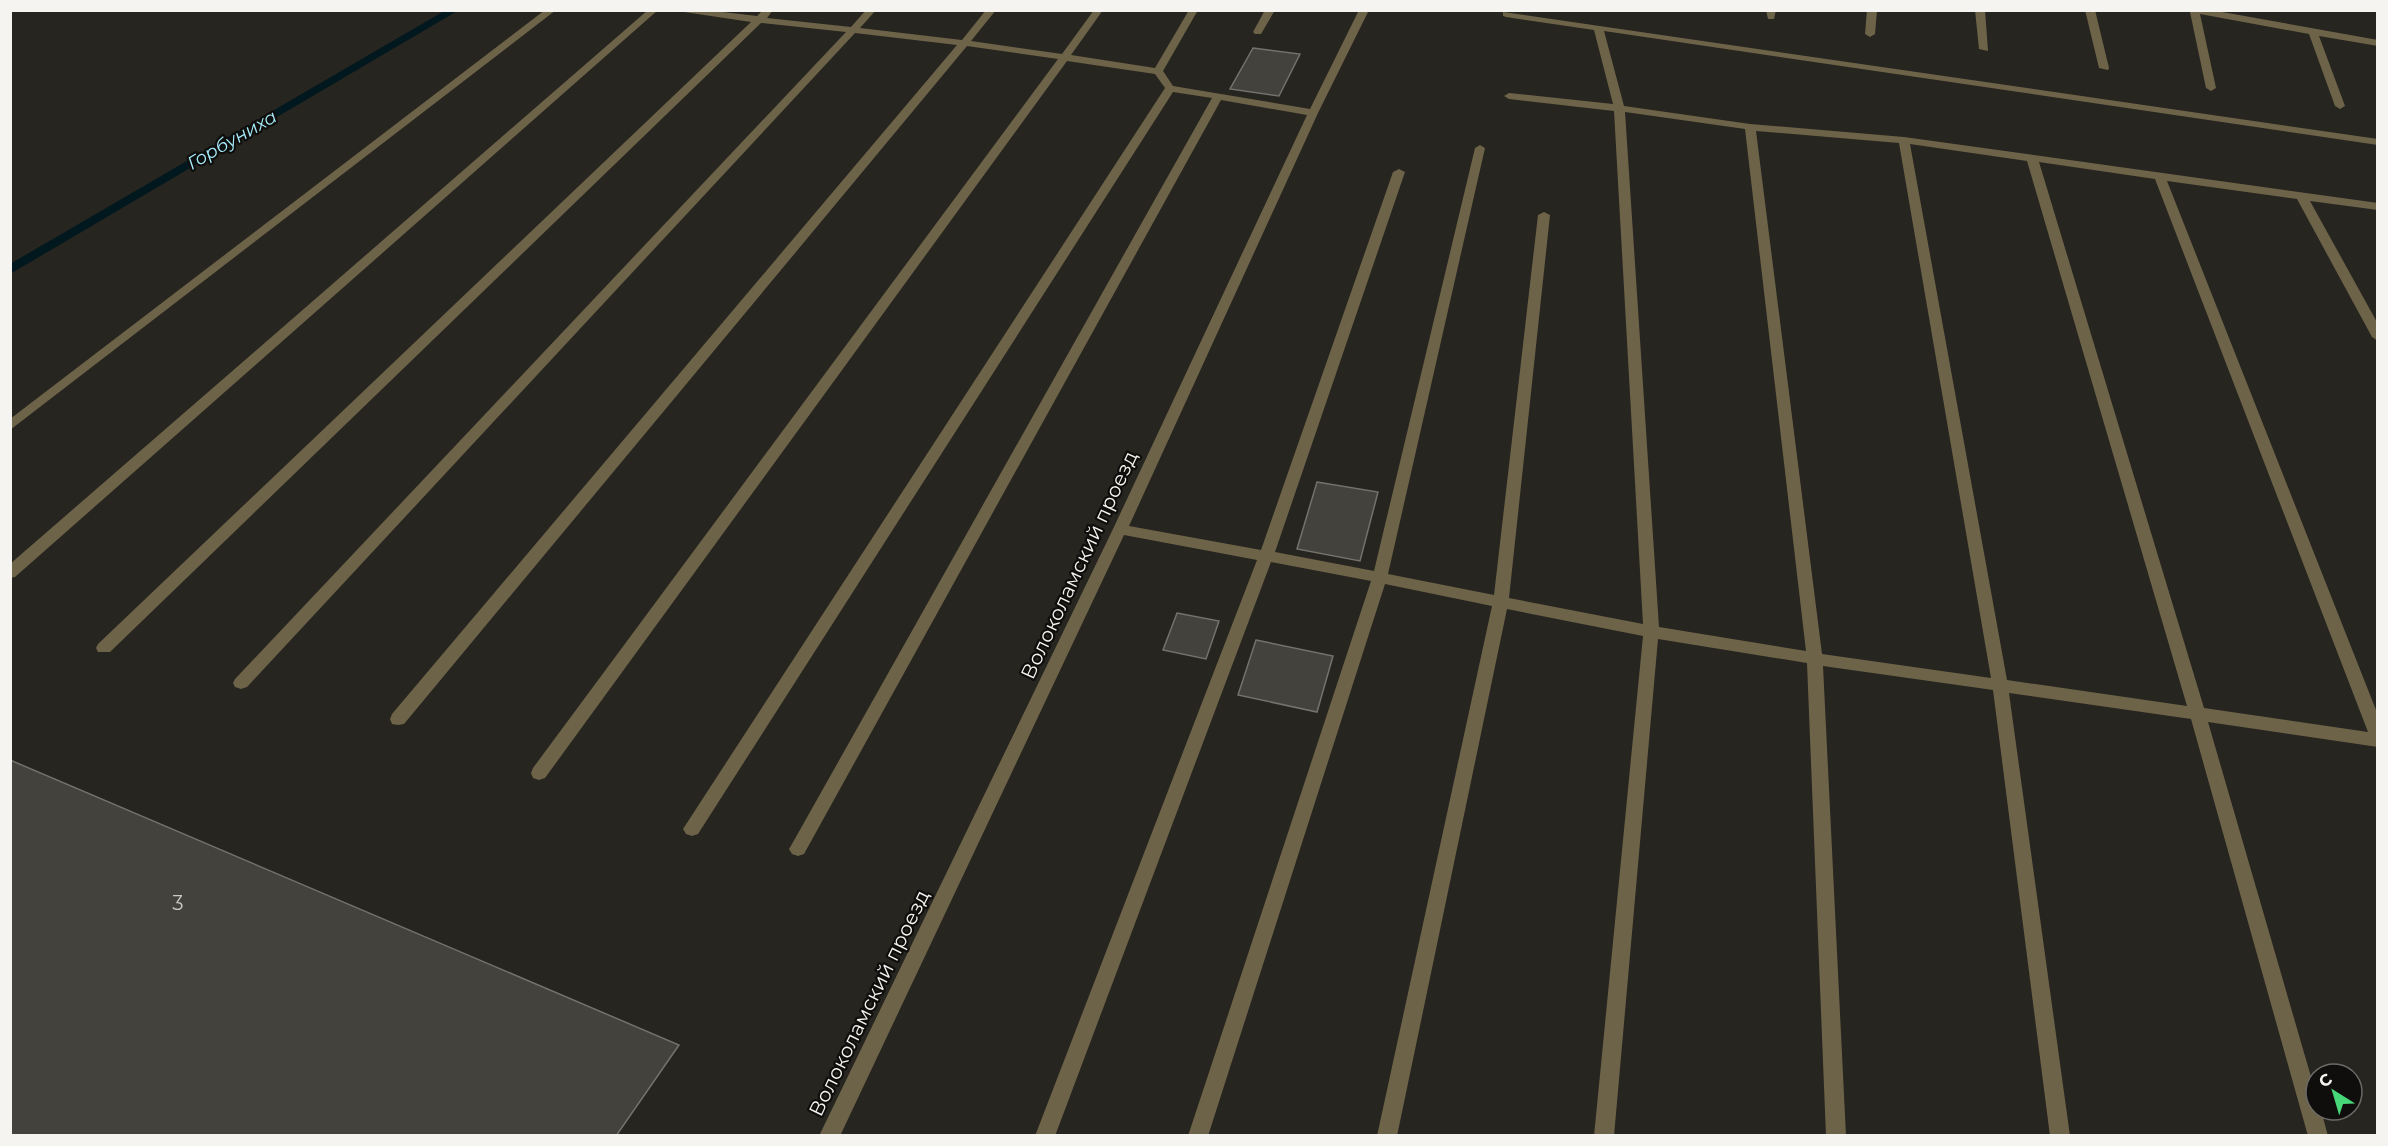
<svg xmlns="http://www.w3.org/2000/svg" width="2388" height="1146" viewBox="0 0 2388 1146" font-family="Montserrat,sans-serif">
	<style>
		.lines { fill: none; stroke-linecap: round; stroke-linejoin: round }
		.stream { fill: #00181e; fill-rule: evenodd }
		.building { fill: #44423c; stroke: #74726b; stroke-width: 1.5 }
		.minor { fill: #6d6348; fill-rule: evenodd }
		.labels { text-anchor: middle; stroke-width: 4.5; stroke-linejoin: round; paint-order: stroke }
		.far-water-label { font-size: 18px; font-style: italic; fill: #a8effe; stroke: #0f0e0c }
		.street-label { font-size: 20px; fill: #f5f4f0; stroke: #0f0e0c }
		.near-number-label { font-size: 20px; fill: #c9c8c3 }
	</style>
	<rect width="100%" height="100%" fill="#272520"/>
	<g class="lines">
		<path class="stream" d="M446,10H459L10,274V264Z"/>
	</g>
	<path class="building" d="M1253,48L1300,54L1279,96L1230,89Z
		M1317,482L1378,492L1360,561L1297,549Z
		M1177,613L1219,621L1206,659L1163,650Z
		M1256,640L1333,656L1317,712L1238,695Z
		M10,760L679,1045L616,1136H10Z"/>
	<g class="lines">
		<path class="minor" d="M545,10H556L10,430V419Z
			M648,10H658L15,577L10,578V564Z
			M671,10H705L757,16L763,10H773L767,18L851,27L866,10H876L860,28L962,40L986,10H996L971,41L1062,54L1094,10H1103L1071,55L1155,68L1189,10H1198L1163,71L1173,86L1310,109L1359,10H1369L1318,113L1129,526L1261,550L1393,172L1399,169L1405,172L1275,552L1374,571L1475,148L1480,145L1485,148L1388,574L1494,595L1538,215L1544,212L1550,215L1509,598L1643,624L1614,111L1509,99L1504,96L1509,93L1613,104L1594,30L1506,17L1503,16V12L2378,139V145L1604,31L1624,106L1750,124L1904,137L2378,203V210L2310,201L2378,324V341L2372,337L2297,199L2167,181L2378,715V747L2208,722L2316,1094V1110H2321L2328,1136H2308L2191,719L2009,693L2070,1136H2050L1993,690L1823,666L1846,1136H1826L1807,663L1658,639L1614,1136H1594L1643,636L1507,609L1397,1136H1377L1492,606L1385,584L1208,1136H1188L1371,581L1271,562L1055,1136H1035L1257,560L1124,535L840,1136H819L1113,529L1307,115L1221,100L804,854L798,856L792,854L789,849L792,844L1212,98L1173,92L698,834L692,836L686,834L683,829L1165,88L1155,74L1067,61L545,778L539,780L533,778L531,773L533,768L1058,59L967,46L404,724L398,725L392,724L390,719L392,714L957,45L855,33L247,687L241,689L235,687L233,683L235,679L846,32L761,23L110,652H98L96,648L98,644L751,22ZM1625,112L1745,129L1806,651L1659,627ZM1756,131L1899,143L1991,678L1822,654ZM1910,144L2027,161L2187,706L2007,680ZM2039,162L2155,179L2368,732L2204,708Z
			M1265,10H1275L1261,34H1255L1253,32Z
			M1766,10H1776L1774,19H1768Z
			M1867,10H1877L1875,34L1870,37L1865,34Z
			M1975,10H1985L1988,51L1979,49Z
			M2085,10H2095L2109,68L2108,70L2099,68Z
			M2188,10H2211L2378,40V46L2319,36L2345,106L2340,109L2335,106L2309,34L2200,14L2216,88L2211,91L2206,88L2190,12Z"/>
	</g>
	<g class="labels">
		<g class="far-water-label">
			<text transform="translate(232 140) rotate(-30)" y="6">Горбуниха</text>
		</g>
		<g class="street-label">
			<text transform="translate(1079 565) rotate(-65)" y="7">Волоколамский проезд</text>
			<text transform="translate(869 1003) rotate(-64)" y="7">Волоколамский проезд</text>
		</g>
		<g class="near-number-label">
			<text x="178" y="910">3</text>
		</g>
	</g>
	<rect width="2388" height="1146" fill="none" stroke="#f5f4f0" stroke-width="24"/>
	<g transform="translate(2334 1092) rotate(323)"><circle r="28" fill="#0f0e0c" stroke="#6b6a67" stroke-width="1.5"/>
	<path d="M0-4.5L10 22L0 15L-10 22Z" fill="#48d778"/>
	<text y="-9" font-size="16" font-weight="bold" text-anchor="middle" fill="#f5f4f0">С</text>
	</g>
</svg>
